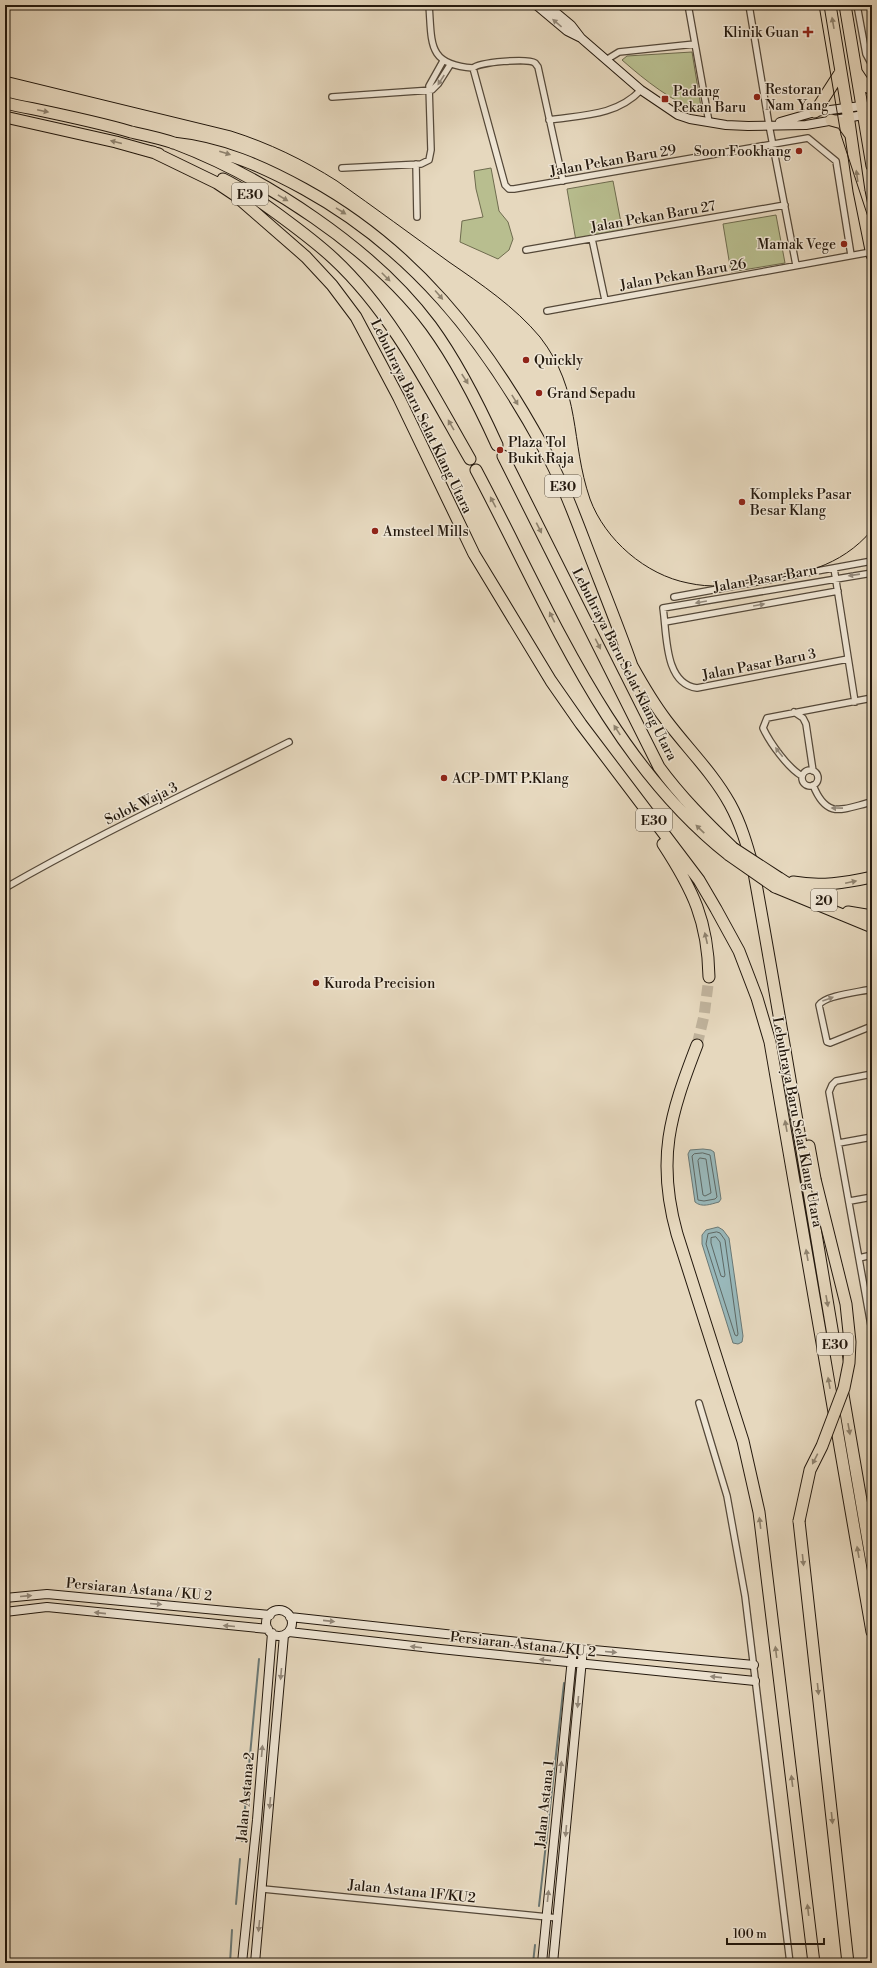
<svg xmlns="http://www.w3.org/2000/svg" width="877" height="1968" viewBox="0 0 877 1968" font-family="'Libre Bodoni',serif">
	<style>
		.green { fill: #b8be8f; stroke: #6e6b4e }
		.water { fill: #99b8ba; stroke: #6a7875 }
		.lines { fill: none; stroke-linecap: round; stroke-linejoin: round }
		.shore { stroke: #5e6864; stroke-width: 1 }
		.stream { stroke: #6a7875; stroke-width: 2 }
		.highway-tunnel { stroke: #bfb29b; stroke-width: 11; stroke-dasharray: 11 5.5; stroke-linecap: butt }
		.street-casing { stroke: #544839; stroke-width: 8 }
		.secondary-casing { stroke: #23180d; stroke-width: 10 }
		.highway-casing { stroke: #23180d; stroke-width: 13 }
		.street { stroke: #efe6d5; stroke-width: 5.5 }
		.secondary { stroke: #efe6d5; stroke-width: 8 }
		.highway { stroke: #e6d8be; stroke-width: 11 }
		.tram { stroke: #23180d; stroke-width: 1 }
		.highway-bridge-casing { stroke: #23180d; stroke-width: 13; stroke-linecap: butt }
		.highway-bridge { stroke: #e6d8be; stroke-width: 11 }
		.oneway { fill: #93897b }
		.oneway2 { fill: #8e826e }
		.poi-dot { fill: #8f2418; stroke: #efe6d5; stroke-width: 1.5 }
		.labels { text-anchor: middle; stroke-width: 3; stroke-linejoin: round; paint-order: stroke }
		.shield { fill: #efe6d5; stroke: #605649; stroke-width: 1 }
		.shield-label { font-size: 13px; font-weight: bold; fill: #23180d }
		.poi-label { font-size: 14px; fill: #23180d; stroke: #efe6d5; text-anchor: start }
		.street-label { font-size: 14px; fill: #23180d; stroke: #efe6d5 }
	</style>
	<rect width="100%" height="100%" fill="#e6d8be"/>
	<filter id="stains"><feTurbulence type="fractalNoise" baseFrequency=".005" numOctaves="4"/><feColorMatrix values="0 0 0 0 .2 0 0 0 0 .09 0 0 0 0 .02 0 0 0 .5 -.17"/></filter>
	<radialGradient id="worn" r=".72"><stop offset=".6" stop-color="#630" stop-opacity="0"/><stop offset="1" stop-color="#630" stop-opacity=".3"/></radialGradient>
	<path class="green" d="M692,52L702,113C671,101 646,81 622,60L627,56Z
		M491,168L499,211L508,222L513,239L509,250L498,259L460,242L462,221L483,217L476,189L474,171Z
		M613,181L623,233L576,241L567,189Z
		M776,215L785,263L731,272L723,224Z"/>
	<path class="water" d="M703,1149L711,1150L714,1152L721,1199L719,1202C711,1204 702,1208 695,1202L688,1154L690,1150Z
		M718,1227L723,1230L729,1238L743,1336L742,1342L738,1344L733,1343L702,1244V1235L706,1230Z"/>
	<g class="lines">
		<path class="shore" d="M703,1153L710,1155L717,1197L715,1199L704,1201L698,1200L692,1156L694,1154Z
			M700,1158L706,1159L711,1193L705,1196L703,1195L698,1161Z
			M717,1232L720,1233L725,1240L738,1334L737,1336L735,1335L706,1244L708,1234Z
			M716,1237L720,1242L725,1275L724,1277L721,1276L711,1243V1238Z"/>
		<path class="stream" d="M242,1841L259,1659
			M236,1904L240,1859
			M539,1906L564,1683
			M230,1963L232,1930
			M533,1963L535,1945"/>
		<path class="highway-tunnel" d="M697,1045L704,1016L709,977"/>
		<defs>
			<path id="street" d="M429,5C432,43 427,65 473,68
				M749,5L769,125L796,265
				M857,5L866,54L872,65
				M689,10L709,122
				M606,60L619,52L695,44
				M473,68L505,185L509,189H514L808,138L836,161L851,255
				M473,68C479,62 528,58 535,63L538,67L563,181
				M332,97L432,90L438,84L450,65
				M861,106L872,105
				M549,120C583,115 616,116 641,90
				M416,164L417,217
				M342,168L421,164L429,160L431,150L429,86L443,61
				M592,239L605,300
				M526,250L785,205
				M547,311L871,252
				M834,568L855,702
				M674,597L872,561
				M665,622L838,591
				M848,659L697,688C664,684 667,634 663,608L872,573
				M794,712L803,718L806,724L813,771
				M802 778a8 8 0 1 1 16 0a8 8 0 1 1-16 0Z
				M802,776C788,768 770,743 763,728L767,718L872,698
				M813,785C827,820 842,809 872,802
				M5,888C97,835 194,790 289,742
				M872,989C860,992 825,995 819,1005L827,1042L830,1043L872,1026
				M872,1074L836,1081L832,1085L829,1092L872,1331
				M839,1143L872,1137
				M850,1201L872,1197
				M859,1258L872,1255
				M699,1403L727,1496L745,1596L790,1963
				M263,1889L558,1918"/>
			<path id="secondary" d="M536,5L567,31L579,37
				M547,5L571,25L581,38L641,90L678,115L690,119L726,125L748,126L806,125L863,115
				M780,122L815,112L861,106
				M5,1598L47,1594L270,1615
				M266 1623a13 13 0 1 1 26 0a13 13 0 1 1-26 0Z
				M5,1612L47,1607L268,1629
				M290,1617L583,1649L754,1665
				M289,1632L440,1649L755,1681
				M242,1963L257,1820L272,1633
				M255,1963L284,1635
				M542,1963L573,1648
				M553,1963L583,1649"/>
			<path id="highway" d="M830,5L847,108L859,191L872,255
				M845,5L872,166
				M857,73L863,82L872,90
				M5,103C47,112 90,120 131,132C145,135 160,138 174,143C264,177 373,248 431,326C458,363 478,403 497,445
				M815,112L840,73
				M5,117L116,142L159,154
				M831,120L842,123L850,134
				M173,143C221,148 262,166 304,189C413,249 484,339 543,447C561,479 574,514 587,548C602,587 618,626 632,666C642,684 653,703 666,720C687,748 713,773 730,804C741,824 747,845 753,867C795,1099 831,1331 872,1563
				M153,152L217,183L235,195L306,257L332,285L356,317L399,398L474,554L551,681L581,724L699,880L716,909L739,951L757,998L770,1042L872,1632
				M223,179C244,189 261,202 279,215C298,229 317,243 334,259C393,314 430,390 470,459
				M503,456L659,767C681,797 706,822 733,848
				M476,470C548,605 606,758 729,855
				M663,844C693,890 708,921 709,977
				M779,878L793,887L821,898
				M793,882C820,887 845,883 872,877
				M775,887L872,927
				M848,912L872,916
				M697,1045C670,1115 656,1159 677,1234L743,1441L759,1512L814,1963
				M809,1146L815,1179
				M799,1521L848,1963"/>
		</defs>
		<use href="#street" class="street-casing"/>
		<use href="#secondary" class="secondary-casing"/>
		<use href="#highway" class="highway-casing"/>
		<use href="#street" class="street"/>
		<use href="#secondary" class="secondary"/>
		<use href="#highway" class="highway"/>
		<path class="tram" d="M819,5L841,135L872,229
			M5,76L231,131C269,143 304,160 337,181C375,208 412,235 449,262C481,284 515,307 540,337C582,391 570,441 590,499C605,540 646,575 688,583C710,588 731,586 753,582C799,575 840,568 872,530"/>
		<defs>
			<path id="highway-bridge" d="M733,848L779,878
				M729,855L775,887
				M799,1521L810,1470L822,1446L844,1388L849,1363L850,1342L846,1304L815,1179"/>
		</defs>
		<use href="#highway-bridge" class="highway-bridge-casing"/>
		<use href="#highway-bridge" class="highway-bridge"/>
	</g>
	<defs><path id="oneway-solid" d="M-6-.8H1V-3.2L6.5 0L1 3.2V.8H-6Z"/></defs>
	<g class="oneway">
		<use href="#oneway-solid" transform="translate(557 23) rotate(-140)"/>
		<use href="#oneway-solid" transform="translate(441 80) rotate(123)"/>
		<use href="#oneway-solid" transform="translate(854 575) rotate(172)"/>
		<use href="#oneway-solid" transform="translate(701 602) rotate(170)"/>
		<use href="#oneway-solid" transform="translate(759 605) rotate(-10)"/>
		<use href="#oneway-solid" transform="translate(779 752) rotate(-128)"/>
		<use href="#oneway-solid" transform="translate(837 808) rotate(-179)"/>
		<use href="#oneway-solid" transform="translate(828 999) rotate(-20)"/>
		<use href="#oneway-solid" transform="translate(26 1596) rotate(-5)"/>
		<use href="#oneway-solid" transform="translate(156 1604) rotate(5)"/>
		<use href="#oneway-solid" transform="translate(100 1613) rotate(-174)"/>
		<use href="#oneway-solid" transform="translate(329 1621) rotate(6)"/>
		<use href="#oneway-solid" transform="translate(229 1626) rotate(-175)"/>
		<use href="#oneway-solid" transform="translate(416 1647) rotate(-173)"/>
		<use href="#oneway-solid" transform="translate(611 1652) rotate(5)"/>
		<use href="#oneway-solid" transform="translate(545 1660) rotate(-174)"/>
		<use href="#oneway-solid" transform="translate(281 1674) rotate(95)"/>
		<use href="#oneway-solid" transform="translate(716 1677) rotate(-174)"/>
		<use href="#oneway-solid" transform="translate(578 1702) rotate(95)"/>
		<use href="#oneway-solid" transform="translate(262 1751) rotate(-85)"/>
		<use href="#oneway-solid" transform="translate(561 1767) rotate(-84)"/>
		<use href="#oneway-solid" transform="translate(270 1803) rotate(95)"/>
		<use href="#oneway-solid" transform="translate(566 1831) rotate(95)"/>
		<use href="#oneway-solid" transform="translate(548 1896) rotate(-84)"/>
		<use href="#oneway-solid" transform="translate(259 1926) rotate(96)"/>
	</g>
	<g class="oneway2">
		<use href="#oneway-solid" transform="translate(833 23) rotate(-100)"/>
		<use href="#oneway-solid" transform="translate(43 111) rotate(12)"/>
		<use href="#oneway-solid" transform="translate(116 142) rotate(-166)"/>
		<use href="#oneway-solid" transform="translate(225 153) rotate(18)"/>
		<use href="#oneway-solid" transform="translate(857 176) rotate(-98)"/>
		<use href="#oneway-solid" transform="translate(283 198) rotate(31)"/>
		<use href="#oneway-solid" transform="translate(341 211) rotate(32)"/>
		<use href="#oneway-solid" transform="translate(386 277) rotate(45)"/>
		<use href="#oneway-solid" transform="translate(439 295) rotate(49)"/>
		<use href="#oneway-solid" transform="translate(465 379) rotate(57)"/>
		<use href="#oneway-solid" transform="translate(515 400) rotate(58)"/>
		<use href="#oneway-solid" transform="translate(451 425) rotate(-120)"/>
		<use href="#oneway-solid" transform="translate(493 502) rotate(-118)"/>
		<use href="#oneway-solid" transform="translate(539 528) rotate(63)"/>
		<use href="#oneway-solid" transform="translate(552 617) rotate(-117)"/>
		<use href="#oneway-solid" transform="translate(598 644) rotate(63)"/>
		<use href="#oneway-solid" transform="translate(617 730) rotate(-123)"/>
		<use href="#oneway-solid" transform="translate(700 829) rotate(-136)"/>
		<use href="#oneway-solid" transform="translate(851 882) rotate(-12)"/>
		<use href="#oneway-solid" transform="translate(706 938) rotate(-103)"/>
		<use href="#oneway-solid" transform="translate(786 1126) rotate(-100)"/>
		<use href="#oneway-solid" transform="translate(807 1255) rotate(-100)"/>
		<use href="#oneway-solid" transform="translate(827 1301) rotate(80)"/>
		<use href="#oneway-solid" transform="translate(829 1383) rotate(-100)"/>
		<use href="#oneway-solid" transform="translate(849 1429) rotate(80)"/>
		<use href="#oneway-solid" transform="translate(815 1459) rotate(117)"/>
		<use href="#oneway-solid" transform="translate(760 1523) rotate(-97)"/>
		<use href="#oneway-solid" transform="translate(858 1552) rotate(-100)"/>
		<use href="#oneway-solid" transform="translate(803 1560) rotate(84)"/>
		<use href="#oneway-solid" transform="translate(776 1652) rotate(-97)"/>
		<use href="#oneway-solid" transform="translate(818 1689) rotate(84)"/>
		<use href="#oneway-solid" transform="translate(792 1781) rotate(-97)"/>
		<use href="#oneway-solid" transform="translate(832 1818) rotate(84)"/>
		<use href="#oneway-solid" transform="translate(808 1910) rotate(-97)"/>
	</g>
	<g class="poi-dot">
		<path d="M806 26h4v4h4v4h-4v4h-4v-4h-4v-4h4z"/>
		<circle cx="757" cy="97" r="4"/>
		<rect x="661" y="95" width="8" height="8" rx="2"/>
		<circle cx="799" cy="151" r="4"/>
		<circle cx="844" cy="244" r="4"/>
		<circle cx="526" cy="360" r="4"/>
		<circle cx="539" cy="393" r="4"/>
		<circle cx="500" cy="450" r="4"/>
		<circle cx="742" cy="502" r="4"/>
		<circle cx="375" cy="531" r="4"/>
		<circle cx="444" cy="778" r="4"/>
		<circle cx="316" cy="983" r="4"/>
	</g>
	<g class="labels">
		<g class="shield">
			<rect x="232" y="183" width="36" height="22" rx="3"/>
			<rect x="545" y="475" width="36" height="22" rx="3"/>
			<rect x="636" y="809" width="36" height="22" rx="3"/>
			<rect x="811" y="889" width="26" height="22" rx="3"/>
			<rect x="817" y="1333" width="36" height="22" rx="3"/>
		</g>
		<g class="shield-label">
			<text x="250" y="199">E30</text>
			<text x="563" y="491">E30</text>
			<text x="654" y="825">E30</text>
			<text x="824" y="905">20</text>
			<text x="835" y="1349">E30</text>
		</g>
		<g class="poi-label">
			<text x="799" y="37" text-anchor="end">Klinik Guan</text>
			<text x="765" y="94">Restoran<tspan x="765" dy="16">Nam Yang</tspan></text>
			<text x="673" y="96">Padang<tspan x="673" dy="16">Pekan Baru</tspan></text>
			<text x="791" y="156" text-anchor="end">Soon Fookhang</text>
			<text x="836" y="249" text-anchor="end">Mamak Vege</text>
			<text x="534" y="365">Quickly</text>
			<text x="547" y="398">Grand Sepadu</text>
			<text x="508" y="447">Plaza Tol<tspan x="508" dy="16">Bukit Raja</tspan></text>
			<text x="750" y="499">Kompleks Pasar<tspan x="750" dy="16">Besar Klang</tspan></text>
			<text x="383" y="536">Amsteel Mills</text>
			<text x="452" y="783">ACP-DMT P.Klang</text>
			<text x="324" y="988">Kuroda Precision</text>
		</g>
		<g class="street-label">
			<text transform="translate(613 160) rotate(-10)" y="5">Jalan Pekan Baru 29</text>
			<text transform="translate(653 216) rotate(-10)" y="5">Jalan Pekan Baru 27</text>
			<text transform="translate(683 274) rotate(-10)" y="5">Jalan Pekan Baru 26</text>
			<text transform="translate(422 416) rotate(64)" y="5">Lebuhraya Baru Selat Klang Utara</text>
			<text transform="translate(765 578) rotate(-10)" y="5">Jalan Pasar Baru</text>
			<text transform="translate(625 664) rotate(63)" y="5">Lebuhraya Baru Selat Klang Utara</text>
			<text transform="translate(759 664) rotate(-11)" y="5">Jalan Pasar Baru 3</text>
			<text transform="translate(141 803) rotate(-26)" y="5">Solok Waja 3</text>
			<text transform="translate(798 1122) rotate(79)" y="5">Lebuhraya Baru Selat Klang Utara</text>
			<text transform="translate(139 1589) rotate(5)" y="5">Persiaran Astana / KU 2</text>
			<text transform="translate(523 1644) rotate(6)" y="5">Persiaran Astana / KU 2</text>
			<text transform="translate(245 1797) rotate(-85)" y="5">Jalan Astana 2</text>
			<text transform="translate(544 1804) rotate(-84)" y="5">Jalan Astana 1</text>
			<text transform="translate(412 1891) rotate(6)" y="5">Jalan Astana 1F/KU2</text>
		</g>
	</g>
	<rect width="877" height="1968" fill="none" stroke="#e6d8be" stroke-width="20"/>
	<rect x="6" y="6" width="865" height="1956" fill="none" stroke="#23180d" stroke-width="2"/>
	<rect x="10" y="10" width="857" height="1948" fill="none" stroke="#23180d"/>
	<path d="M727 1938v6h97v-6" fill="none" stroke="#23180d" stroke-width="2"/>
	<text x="733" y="1938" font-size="12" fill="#23180d" stroke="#efe6d5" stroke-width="3" paint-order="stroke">100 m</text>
	<rect width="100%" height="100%" filter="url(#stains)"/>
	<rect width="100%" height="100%" fill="url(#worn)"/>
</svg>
